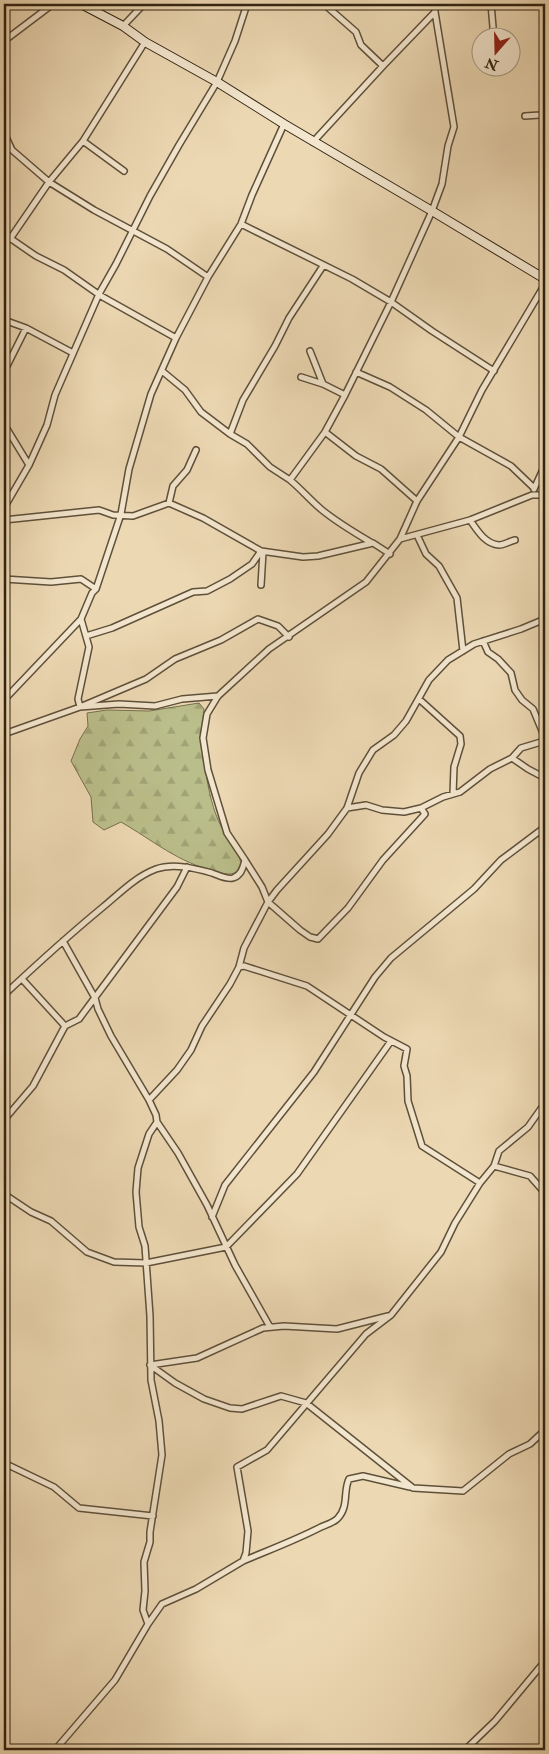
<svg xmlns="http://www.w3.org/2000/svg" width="549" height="1754" viewBox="0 0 549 1754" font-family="'IM FELL Double Pica',serif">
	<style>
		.forest { fill: url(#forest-firs); stroke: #75704e }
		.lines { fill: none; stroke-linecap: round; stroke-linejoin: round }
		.street-casing { stroke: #5f503a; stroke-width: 8 }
		.secondary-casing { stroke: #302312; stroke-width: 10 }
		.street { stroke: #f3e6ce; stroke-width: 5 }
		.secondary { stroke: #f3e6ce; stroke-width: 8 }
	</style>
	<defs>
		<pattern id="forest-firs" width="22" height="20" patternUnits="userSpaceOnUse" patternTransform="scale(1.25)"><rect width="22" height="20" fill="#babe8a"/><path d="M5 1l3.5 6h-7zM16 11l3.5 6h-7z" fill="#a0a376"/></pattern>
	</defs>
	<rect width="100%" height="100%" fill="#ecd8b3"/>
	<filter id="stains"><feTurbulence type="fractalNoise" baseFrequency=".004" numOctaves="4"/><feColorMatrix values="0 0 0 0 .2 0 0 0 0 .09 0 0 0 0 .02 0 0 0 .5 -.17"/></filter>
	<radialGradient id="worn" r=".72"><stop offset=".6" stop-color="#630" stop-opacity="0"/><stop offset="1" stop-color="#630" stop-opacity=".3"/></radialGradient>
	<path class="forest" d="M199,703L204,709C200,740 206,798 221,826C228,840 241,851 241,867C239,869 238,871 236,872C230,876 223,873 217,872C177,862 154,841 121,822L104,830L93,822L91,797L71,761L80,739L88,726L87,713L107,710L149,711Z"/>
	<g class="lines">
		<defs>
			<path id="street" d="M324,4L356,32L361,45L383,66
				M491,4L493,27L492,38
				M123,26L144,4
				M4,41L53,4
				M525,116L540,115L545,113
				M284,124L252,195L241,224L208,277L176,338L151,394L129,469L121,514L96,589L92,593L81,619L89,647L78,699L80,707L146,679L175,659L221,640L258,619L278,626L289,637
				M4,133L12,150L49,182L94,210L167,249L208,277
				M83,141L124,171
				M313,142L383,66L435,12V4
				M241,224L352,279L391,302L432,331L494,371
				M4,234L36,256L64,270L101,296L176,338
				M10,239L49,182L83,141L145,42
				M4,320L26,328L73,353
				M310,351L323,384L345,395
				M162,371L185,390L201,412L230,434L247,444L270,467L290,480L325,432L345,395L391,302L432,211L442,184L448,146L454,127L435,12
				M4,372L26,328
				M356,372L390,387L426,410L459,437L511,466L534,488
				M301,377L323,384
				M4,424L29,465
				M325,432L356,456L381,469L417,501
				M230,434L243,400L275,346L289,318L323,266
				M290,480C302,490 311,501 322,510C338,523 355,533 372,543
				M534,489L545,465
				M169,503L173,486L187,470L196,450
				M4,508L29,465L47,425L55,395L99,294L116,264L150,196L179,145L217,82L235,41L247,4
				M4,520L99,510L113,515L133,516L169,503L203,518L261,551L303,557L318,556L373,543L390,554
				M470,520C477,530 485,544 499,545C504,545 510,541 515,540
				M417,535L426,554L439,566L457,598L463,651
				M400,539L417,501L459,437L482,390L545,284
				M4,579L51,582L81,579L96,589
				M261,585L263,552
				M86,636L112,628L193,592L207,591L230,579L252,564L261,551
				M419,699L460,736L461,744L454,767L453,794
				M4,700L81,619
				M4,734L80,707L119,704L155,706L182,699L218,696
				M512,758L528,769L545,778
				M347,808L366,805L382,810L404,812L421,808L443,797L460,792L490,769L512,758L521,748L541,742L545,738L533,709L522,700L515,690L511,673L498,659L488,652L483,641
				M245,860L262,887L268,902L300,930L310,937L318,939L348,908L383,860L425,814L421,808
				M63,941L95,998L98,1009L111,1036L149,1100
				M239,967L244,966L307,986L384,1037L407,1049L404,1066L407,1076L408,1101L422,1146L480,1183L494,1166
				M4,995C36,965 69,935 103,907C120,893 135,877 156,869C173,863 194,868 212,873C218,875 227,880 233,878C242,875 243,867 245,860L227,833L208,770L203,738L207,714L218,696L269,649L366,582L400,539L470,520L532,495H545
				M65,1026L79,1019L177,887L187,867
				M545,1103L528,1127L499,1151L494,1166L530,1176L545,1193
				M4,1120L33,1086L65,1026L22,979
				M157,1122L178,1153L207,1205L235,1265L270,1327
				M4,1194L31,1212L51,1221L87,1252L114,1262L146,1263L226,1247L297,1174L391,1041
				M212,1217L225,1185L314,1072L375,977L391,958L474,889L501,860L545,827
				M150,1365L175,1383L204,1399L230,1408L242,1409L281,1396L306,1403L413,1488L463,1491L509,1454L530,1444L545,1430
				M150,1365L197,1358L263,1328L284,1326L337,1329L388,1316
				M4,1463L54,1487L79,1508L153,1516
				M243,1561C269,1550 296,1540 321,1527C326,1525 335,1522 338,1518C349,1506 343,1491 349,1479L363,1476L410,1487
				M148,1624L162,1604L196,1589L243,1561L246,1553L248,1531L237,1467L267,1450L366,1334L391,1315L441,1252L455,1223L480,1183
				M55,1750L115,1680L148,1624L143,1610L145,1591L144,1562L150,1542V1532L162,1455L159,1421L151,1380L150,1316L145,1246L139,1227L136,1192L138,1168L149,1134L157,1122L156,1115L149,1100L177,1070L191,1050L202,1026L230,984L239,967L244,948L268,902L277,890L328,834L347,808L359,773L373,750L394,735L406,721L429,680L448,660L474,644L521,629L545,619
				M465,1750L495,1721L545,1661"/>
			<path id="secondary" d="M81,4L123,26L145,42L217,82L284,124L432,211L545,279"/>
		</defs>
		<use href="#street" class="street-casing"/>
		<use href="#secondary" class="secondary-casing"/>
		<use href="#street" class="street"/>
		<use href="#secondary" class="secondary"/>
	</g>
	<rect width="549" height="1754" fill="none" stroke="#ecd8b3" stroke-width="20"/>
	<rect x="5" y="5" width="539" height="1744" fill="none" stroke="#302312" stroke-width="2.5"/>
	<rect x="10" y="10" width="529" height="1734" fill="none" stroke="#302312"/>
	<g transform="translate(496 52) rotate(200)"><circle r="24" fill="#f3e6ce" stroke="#a59883"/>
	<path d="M0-4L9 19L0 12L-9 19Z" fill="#8f2418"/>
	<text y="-8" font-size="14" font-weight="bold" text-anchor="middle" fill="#302312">N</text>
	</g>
	<rect width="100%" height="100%" filter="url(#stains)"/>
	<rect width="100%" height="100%" fill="url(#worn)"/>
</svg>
